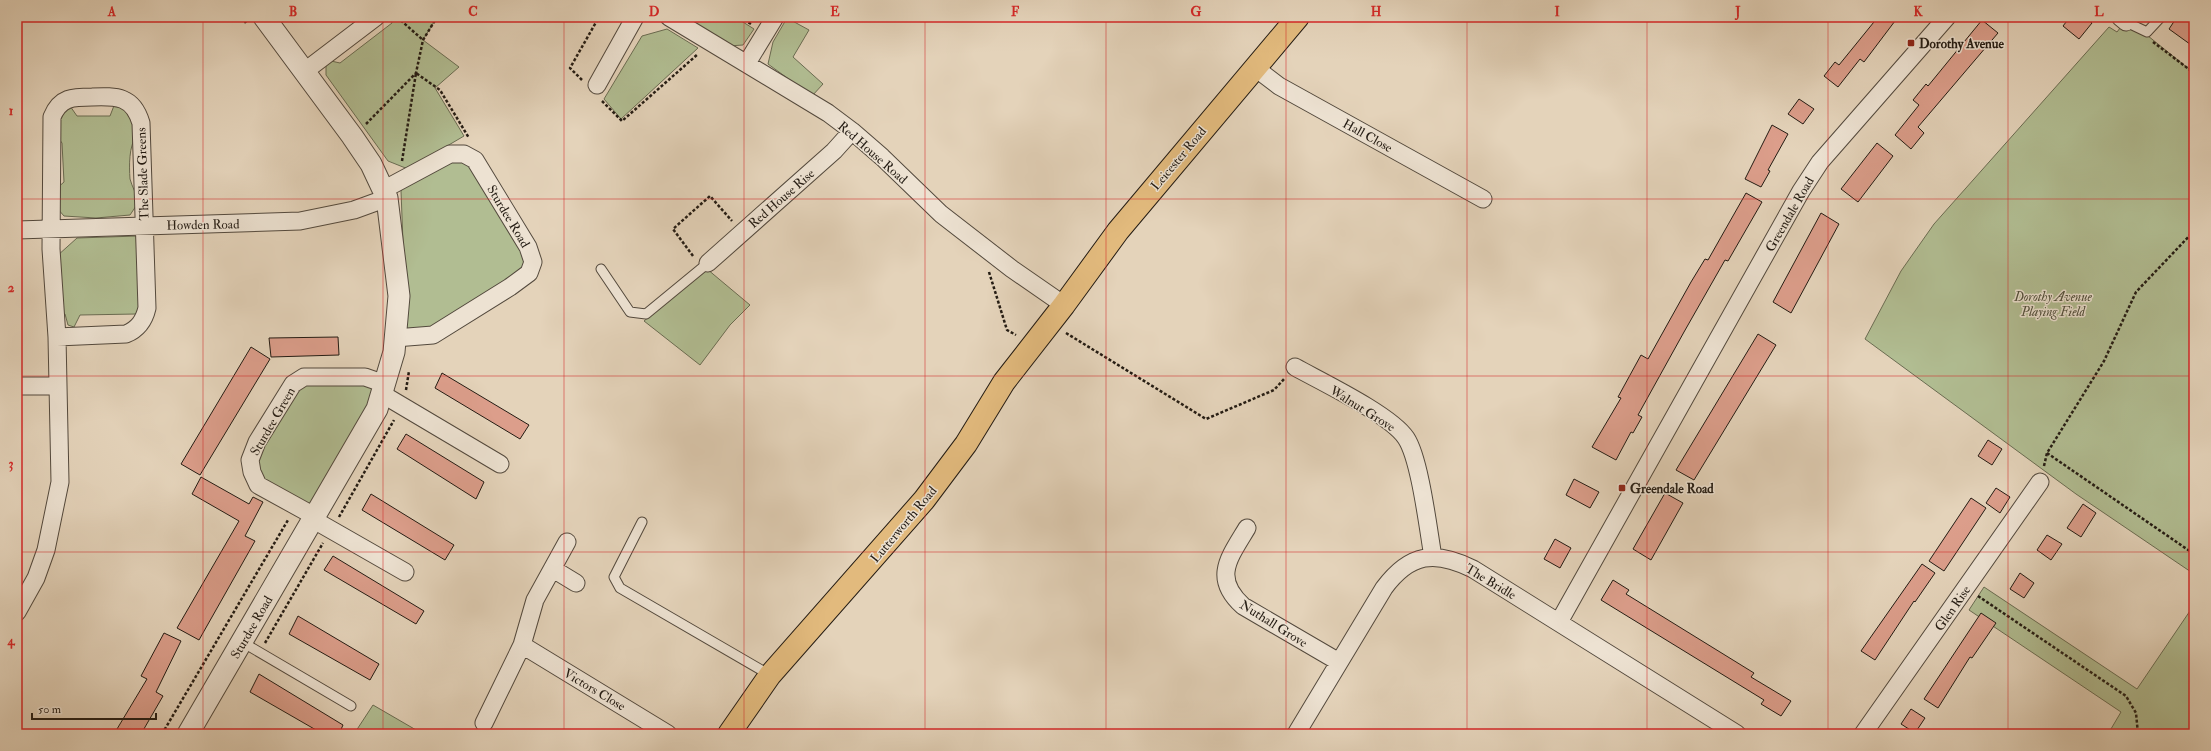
<svg xmlns="http://www.w3.org/2000/svg" width="2211" height="751" viewBox="0 0 2211 751" font-family="'IM FELL Double Pica',serif">
	<style>
		.green { fill: #b1bd92; stroke: #6a6c52 }
		.building { fill: #dc9e8b; stroke: #231b13 }
		.lines { fill: none; stroke-linecap: round; stroke-linejoin: round }
		.service-casing { stroke: #53493d; stroke-width: 11 }
		.minor-casing { stroke: #53493d; stroke-width: 19 }
		.tertiary-casing { stroke: #53493d; stroke-width: 23 }
		.primary-casing { stroke: #231b13; stroke-width: 24 }
		.path { stroke: #231b13; stroke-width: 2.5; stroke-dasharray: 3 2; stroke-linecap: butt }
		.service { stroke: #ede2d2; stroke-width: 9 }
		.minor { stroke: #ede2d2; stroke-width: 17 }
		.tertiary { stroke: #ede2d2; stroke-width: 21 }
		.primary { stroke: #e2ba7d; stroke-width: 22 }
		.grid { fill: none; stroke: #d62828; stroke-width: 1; stroke-opacity: 0.55 }
		.poi-dot { fill: #8f2418; stroke: #ede2d2; stroke-width: 1.5 }
		.labels { text-anchor: middle; stroke-width: 3; stroke-linejoin: round; paint-order: stroke }
		.poi-label { font-size: 13px; font-weight: bold; fill: #231b13; stroke: #ede2d2; text-anchor: start }
		.street-label { font-size: 13px; fill: #231b13; stroke: #ede2d2 }
		.park-label { font-size: 13px; font-style: italic; fill: #4e4c39; stroke: #ede2d2 }
		.neatline { fill: none; stroke: #d62828; stroke-width: 1.5 }
		.grid-label { font-size: 13px; text-anchor: middle; font-weight: bold; fill: #d62828 }
	</style>
	<rect width="100%" height="100%" fill="#e4d3ba"/>
	<filter id="stains"><feTurbulence type="fractalNoise" baseFrequency=".005" numOctaves="4"/><feColorMatrix values="0 0 0 0 .2 0 0 0 0 .09 0 0 0 0 .02 0 0 0 .5 -.17"/></filter>
	<radialGradient id="worn" r=".72"><stop offset=".6" stop-color="#630" stop-opacity="0"/><stop offset="1" stop-color="#630" stop-opacity=".3"/></radialGradient>
	<path class="green" d="M391,17H437L423,40L459,67L435,88L464,136L408,169L388,161L326,75V65L331,61L340,63L392,23Z
		M681,17H735L754,29L743,45L728,46Z
		M787,18L809,30L793,57L823,84L812,96L768,64L773,42Z
		M2127,19L2194,73V574L2076,494L1865,339L1901,271L1934,224L2109,27L2117,32Z
		M667,29L698,48L621,119L604,99L642,36Z
		M115,103L129,110L136,136C129,147 129,165 130,179C132,187 137,194 138,203L130,215L96,218L64,216L57,208L56,189L64,182L62,143L54,132L55,122L70,106L77,116H110Z
		M464,154L533,262L453,322L395,338L404,268L401,191L405,184Z
		M138,236L141,308L136,314L80,315L74,327L68,325L65,314L59,311L57,256L77,238Z
		M707,269L750,305L730,325L700,365L644,321Z
		M293,384H385L316,517L258,485L257,442Z
		M1984,587L2137,689L2194,605V734H2108L2121,712L1969,610Z
		M373,705L423,734H354Z"/>
	<path class="building" d="M1878,17H1898L1864,62L1860,59L1838,87L1824,76L1835,62L1839,65Z
		M2070,17H2085L2092,23L2079,39L2063,26Z
		M2177,17H2194V47L2169,29Z
		M1982,20L1998,33L1918,127L1924,133L1911,149L1895,135L1919,105L1913,100L1926,84L1928,86Z
		M1799,99L1814,109L1803,124L1788,114Z
		M1772,125L1788,134L1768,170L1770,171L1761,187L1745,179Z
		M1877,143L1893,156L1858,202L1841,189Z
		M1746,193L1762,202L1728,261L1725,260L1684,332L1638,415L1642,417L1633,433L1631,432L1616,460L1592,447L1621,398L1618,397L1641,355L1648,359L1691,282L1705,259L1708,260Z
		M1821,213L1839,224L1791,313L1773,302Z
		M1758,334L1776,345L1694,480L1676,470Z
		M338,337L339,355L271,357L269,338Z
		M251,347L270,359L200,475L181,464Z
		M442,373L529,425L520,439L435,388Z
		M406,434L484,482L476,499L397,449Z
		M1988,440L2002,449L1992,465L1978,456Z
		M201,477L249,504L253,497L263,502L245,536L255,541L199,640L177,628L239,521L192,494Z
		M1574,479L1599,492L1590,508L1566,495Z
		M1996,488L2010,497L2000,513L1986,503Z
		M1665,493L1683,503L1651,560L1633,549Z
		M371,494L454,545L445,560L362,510Z
		M1971,498L1986,508L1944,571L1929,561Z
		M2083,504L2096,513L2081,537L2067,528Z
		M2047,535L2062,544L2051,560L2037,550Z
		M1555,539L1571,548L1560,568L1544,559Z
		M333,556L424,611L416,624L324,570Z
		M1922,564L1935,573L1915,602L1914,601L1875,660L1861,651Z
		M2020,573L2034,583L2024,598L2010,589Z
		M1613,580L1629,590L1626,594L1754,673L1751,677L1791,701L1781,716L1761,704L1764,700L1601,600Z
		M1981,613L1996,623L1972,658L1970,657L1938,708L1924,699Z
		M298,616L379,664L370,680L289,634Z
		M164,633L181,641L156,692L163,696L141,734H114L147,679L141,676Z
		M259,674L343,725L339,734H323L250,692Z
		M1911,709L1925,718L1915,733L1901,724Z"/>
	<g class="lines">
		<defs>
			<path id="service" d="M2126,22L2147,32L2161,17
				M601,269L630,312L646,314L708,263
				M642,522L614,577L620,588L770,675
				M242,642L351,706"/>
			<path id="minor" d="M669,17L828,113L852,131L882,157L941,214L1012,269L1064,305
				M2120,17L2126,22
				M747,63L775,17
				M1254,67L1279,86L1483,199
				M305,71L376,17
				M597,85L635,17
				M383,190L450,154H464L475,160L528,247L533,262L529,273L510,287L433,335L395,338
				M17,230L300,221L354,210L387,198
				M708,263L834,151L852,131
				M1295,367C1322,382 1391,415 1406,438C1420,459 1428,528 1433,557
				M17,386H57
				M382,394L500,464
				M316,517L258,485L252,472L250,460L257,442L293,384L304,377H365L385,384
				M314,520L405,572
				M1247,528C1229,558 1212,578 1243,606L1339,662
				M553,569L576,583
				M17,612L36,578L46,550L60,482L57,337L51,249L52,117C60,97 73,97 92,97C117,96 133,96 141,123L147,308C144,321 138,329 126,334L57,337
				M1559,622L1801,191L1820,162L1947,17
				M522,645L668,734
				M484,723L522,645L535,600L567,542
				M1296,734L1384,588C1410,553 1435,550 1473,569L1737,734
				M1863,734L2040,482"/>
			<path id="tertiary" d="M188,734L377,409L394,352L399,296L387,198L371,164L352,136L264,17"/>
			<path id="primary" d="M729,734L770,675L924,500L966,444L1004,382L1064,305L1118,231L1298,17"/>
		</defs>
		<use href="#service" class="service-casing"/>
		<use href="#minor" class="minor-casing"/>
		<use href="#tertiary" class="tertiary-casing"/>
		<use href="#primary" class="primary-casing"/>
		<path class="path" d="M242,17L246,23
			M397,17L423,40
			M740,17L751,24
			M2153,42L2194,73
			M582,80L570,68L599,17
			M602,101L622,121L698,54
			M366,124L416,73L423,40L437,17
			M402,161L416,73L440,90L469,138
			M693,256L673,229L710,196L732,221
			M989,272L1007,330L1016,335
			M1066,333L1206,419L1274,390L1284,379
			M406,390L409,371
			M2047,453L2194,554
			M2044,466L2047,453L2104,361L2136,292L2194,231
			M339,517L394,420
			M1978,596L2126,696L2136,713L2138,734
			M265,643L323,543
			M162,734L288,520"/>
		<use href="#service" class="service"/>
		<use href="#minor" class="minor"/>
		<use href="#tertiary" class="tertiary"/>
		<use href="#primary" class="primary"/>
	</g>
	<path class="grid" d="M203,17V734M383,17V734M564,17V734M744,17V734M925,17V734M1106,17V734M1286,17V734M1467,17V734M1647,17V734M1828,17V734M2008,17V734M17,199H2194M17,376H2194M17,552H2194"/>
	<g class="poi-dot">
		<rect x="1907" y="39" width="8" height="8" rx="2"/>
		<rect x="1618" y="484" width="8" height="8" rx="2"/>
	</g>
	<g class="labels">
		<g class="poi-label">
			<text x="1919" y="48">Dorothy Avenue</text>
			<text x="1630" y="493">Greendale Road</text>
		</g>
		<g class="street-label">
			<text transform="translate(1368 135) rotate(29)" y="5">Hall Close</text>
			<text transform="translate(873 152) rotate(41)" y="5">Red House Road</text>
			<text transform="translate(1178 158) rotate(-50)" y="5">Leicester Road</text>
			<text transform="translate(142 174) rotate(-92)" y="5">The Slade Greens</text>
			<text transform="translate(781 198) rotate(-41)" y="5">Red House Rise</text>
			<text transform="translate(1789 214) rotate(-60)" y="5">Greendale Road</text>
			<text transform="translate(509 216) rotate(59)" y="5">Sturdee Road</text>
			<text transform="translate(203 224) rotate(-1)" y="5">Howden Road</text>
			<text transform="translate(1363 408) rotate(32)" y="5">Walnut Grove</text>
			<text transform="translate(272 421) rotate(-60)" y="5">Sturdee Green</text>
			<text transform="translate(903 524) rotate(-50)" y="5">Lutterworth Road</text>
			<text transform="translate(1491 581) rotate(31)" y="5">The Bridle</text>
			<text transform="translate(1952 608) rotate(-55)" y="5">Glen Rise</text>
			<text transform="translate(1274 623) rotate(32)" y="5">Nuthall Grove</text>
			<text transform="translate(251 627) rotate(-60)" y="5">Sturdee Road</text>
			<text transform="translate(595 689) rotate(31)" y="5">Victors Close</text>
		</g>
		<g class="park-label">
			<text x="2053" y="301">Dorothy Avenue<tspan x="2053" dy="15">Playing Field</tspan></text>
		</g>
	</g>
	<rect width="2211" height="751" fill="none" stroke="#e4d3ba" stroke-width="44"/>
	<path d="M32 713v6h124v-6" fill="none" stroke="#231b13" stroke-width="2"/>
	<text x="38" y="713" font-size="12" fill="#231b13" stroke="#ede2d2" stroke-width="3" paint-order="stroke">50 m</text>
	<rect x="22" y="22" width="2167" height="707" class="neatline"/>
	<g class="grid-label">
		<text x="112" y="16">A</text>
		<text x="293" y="16">B</text>
		<text x="473" y="16">C</text>
		<text x="654" y="16">D</text>
		<text x="835" y="16">E</text>
		<text x="1015" y="16">F</text>
		<text x="1196" y="16">G</text>
		<text x="1376" y="16">H</text>
		<text x="1557" y="16">I</text>
		<text x="1738" y="16">J</text>
		<text x="1918" y="16">K</text>
		<text x="2099" y="16">L</text>
		<text x="11" y="115">1</text>
		<text x="11" y="292">2</text>
		<text x="11" y="468">3</text>
		<text x="11" y="645">4</text>
	</g>
	<rect width="100%" height="100%" filter="url(#stains)"/>
	<rect width="100%" height="100%" fill="url(#worn)"/>
</svg>
